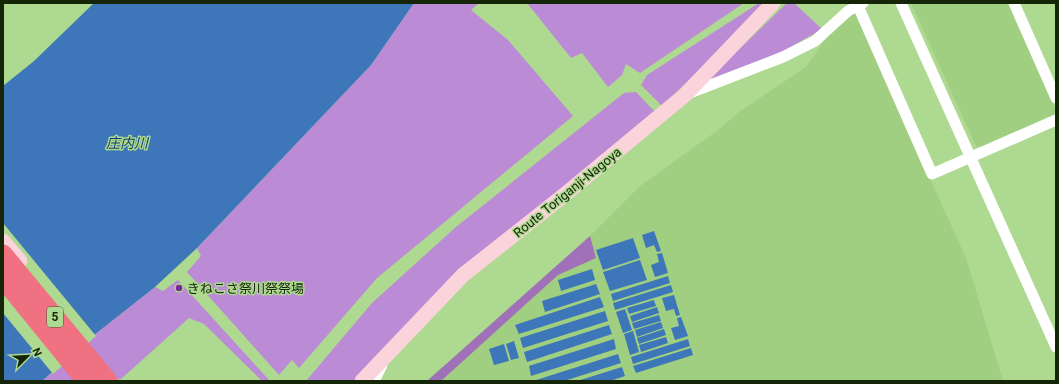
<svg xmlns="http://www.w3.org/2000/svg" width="1059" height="384" viewBox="0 0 1059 384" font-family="Roboto,'Noto Sans JP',sans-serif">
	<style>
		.built { fill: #a0cf81 }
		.green { fill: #bc8bd6 }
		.forest { fill: #a070b9 }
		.water { fill: #3e77b9 }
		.pier { fill: #add991 }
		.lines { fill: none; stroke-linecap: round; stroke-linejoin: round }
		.minor { stroke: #fff; stroke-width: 11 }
		.secondary { stroke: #fad4da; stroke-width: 15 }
		.motorway { stroke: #ef7182; stroke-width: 19 }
		.poi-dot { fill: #79299a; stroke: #add991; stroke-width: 1.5 }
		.labels { text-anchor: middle; stroke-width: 3; stroke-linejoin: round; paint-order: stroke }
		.shield { fill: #add991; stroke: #435b31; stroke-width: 1 }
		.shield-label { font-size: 12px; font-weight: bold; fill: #152508 }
		.street-label { font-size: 13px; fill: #152508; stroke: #add991 }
		.poi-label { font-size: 13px; fill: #152508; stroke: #add991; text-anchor: start }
		.water-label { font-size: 14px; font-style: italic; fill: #163e6b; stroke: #add991 }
	</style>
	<rect width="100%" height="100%" fill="#add991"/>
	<path class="built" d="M911,3H1009L1055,109L1054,114L982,147L976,146Z
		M854,11L966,258L1003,381H427L590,236L640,186L718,130L739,112L806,67L830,33Z"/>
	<path class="green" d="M414,3H479L471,10L508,40L573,116L377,278L299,368L292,360L279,375L187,272L201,256L197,248L371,65Z
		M527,3H744L640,73L626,64L622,75L608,87L582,53L571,58Z
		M759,3H765L749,22L662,106L641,85L647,75Z
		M787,3H794L822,29L782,52L705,82Z
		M636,92L655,112L356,381H306L372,303L425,255L456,227L624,93Z
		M178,280L270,381H262L204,324L189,318L121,379L111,381H42L89,339L155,287L163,291Z"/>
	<path class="forest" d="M590,236L596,258L558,275L441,381H427Z"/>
	<path class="water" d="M94,3H414L371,65L197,248L155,287L89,339L42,381H3V86L34,61Z
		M654,231L661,251L657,252L654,245L646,248L642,235Z
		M633,238L640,258L603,270L596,250Z
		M662,253L668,273L655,277L651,265L659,262L657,254Z
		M640,260L647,280L610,291L603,272Z
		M592,269L595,280L561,291L558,280Z
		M668,276L670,283L613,301L611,294Z
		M596,284L600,294L545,312L542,301Z
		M671,285L673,292L615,310L613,303Z
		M674,295L680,315L676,316L674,309L666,311L662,298Z
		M600,297L604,307L519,334L515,325Z
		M654,300L656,306L629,314L627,308Z
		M657,307L659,313L632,322L630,316Z
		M625,309L632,330L623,333L616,312Z
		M605,311L608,321L523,348L520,338Z
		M659,315L661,321L634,329L632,323Z
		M681,317L688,336L675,340L671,328L679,326L677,318Z
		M661,322L663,328L637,337L635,330Z
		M609,325L612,334L527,362L524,352Z
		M664,329L666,335L639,344L637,338Z
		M633,331L639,352L630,355L624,334Z
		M666,337L668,343L641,352L639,345Z
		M614,339L616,349L531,376L529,366Z
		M688,339L690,346L633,364L631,357Z
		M514,341L519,358L511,360L506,344Z
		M504,344L509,361L494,365L489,349Z
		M691,348L693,355L636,373L633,366Z
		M618,354L621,363L564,381H533Z
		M622,367L625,376L610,381H577Z"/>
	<path class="pier" d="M3,223L96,336L53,374L3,313Z"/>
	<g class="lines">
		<path class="minor" d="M901,3L1056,347
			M1014,3L1056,98
			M858,6L932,174L1056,120
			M687,94L783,57L815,41L848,11L863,3
			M374,381L382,365"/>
		<path class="secondary" d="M3,241L20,261
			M362,381L463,275L563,196L685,95L773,3"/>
		<path class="motorway" d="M3,254L108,381
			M3,279L86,381"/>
	</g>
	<circle class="poi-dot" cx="179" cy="288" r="4"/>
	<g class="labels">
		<rect class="shield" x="47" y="307" width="16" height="20" rx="3"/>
		<g class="shield-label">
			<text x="55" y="321">5</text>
		</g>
		<g class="street-label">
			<text transform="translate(567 192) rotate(-39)" y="5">Route Toriganji-Nagoya</text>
		</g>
		<g class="poi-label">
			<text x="187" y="293">きねこさ祭川祭祭場</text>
		</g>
		<g class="water-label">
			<text x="127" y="148">庄内川</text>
		</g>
	</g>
	<rect width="1059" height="384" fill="none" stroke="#152508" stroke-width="8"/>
	<g transform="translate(28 356) rotate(66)" stroke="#add991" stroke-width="3" paint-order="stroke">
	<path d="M0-3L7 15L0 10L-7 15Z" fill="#152508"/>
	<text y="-6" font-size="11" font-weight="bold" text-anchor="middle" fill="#152508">N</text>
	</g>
</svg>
